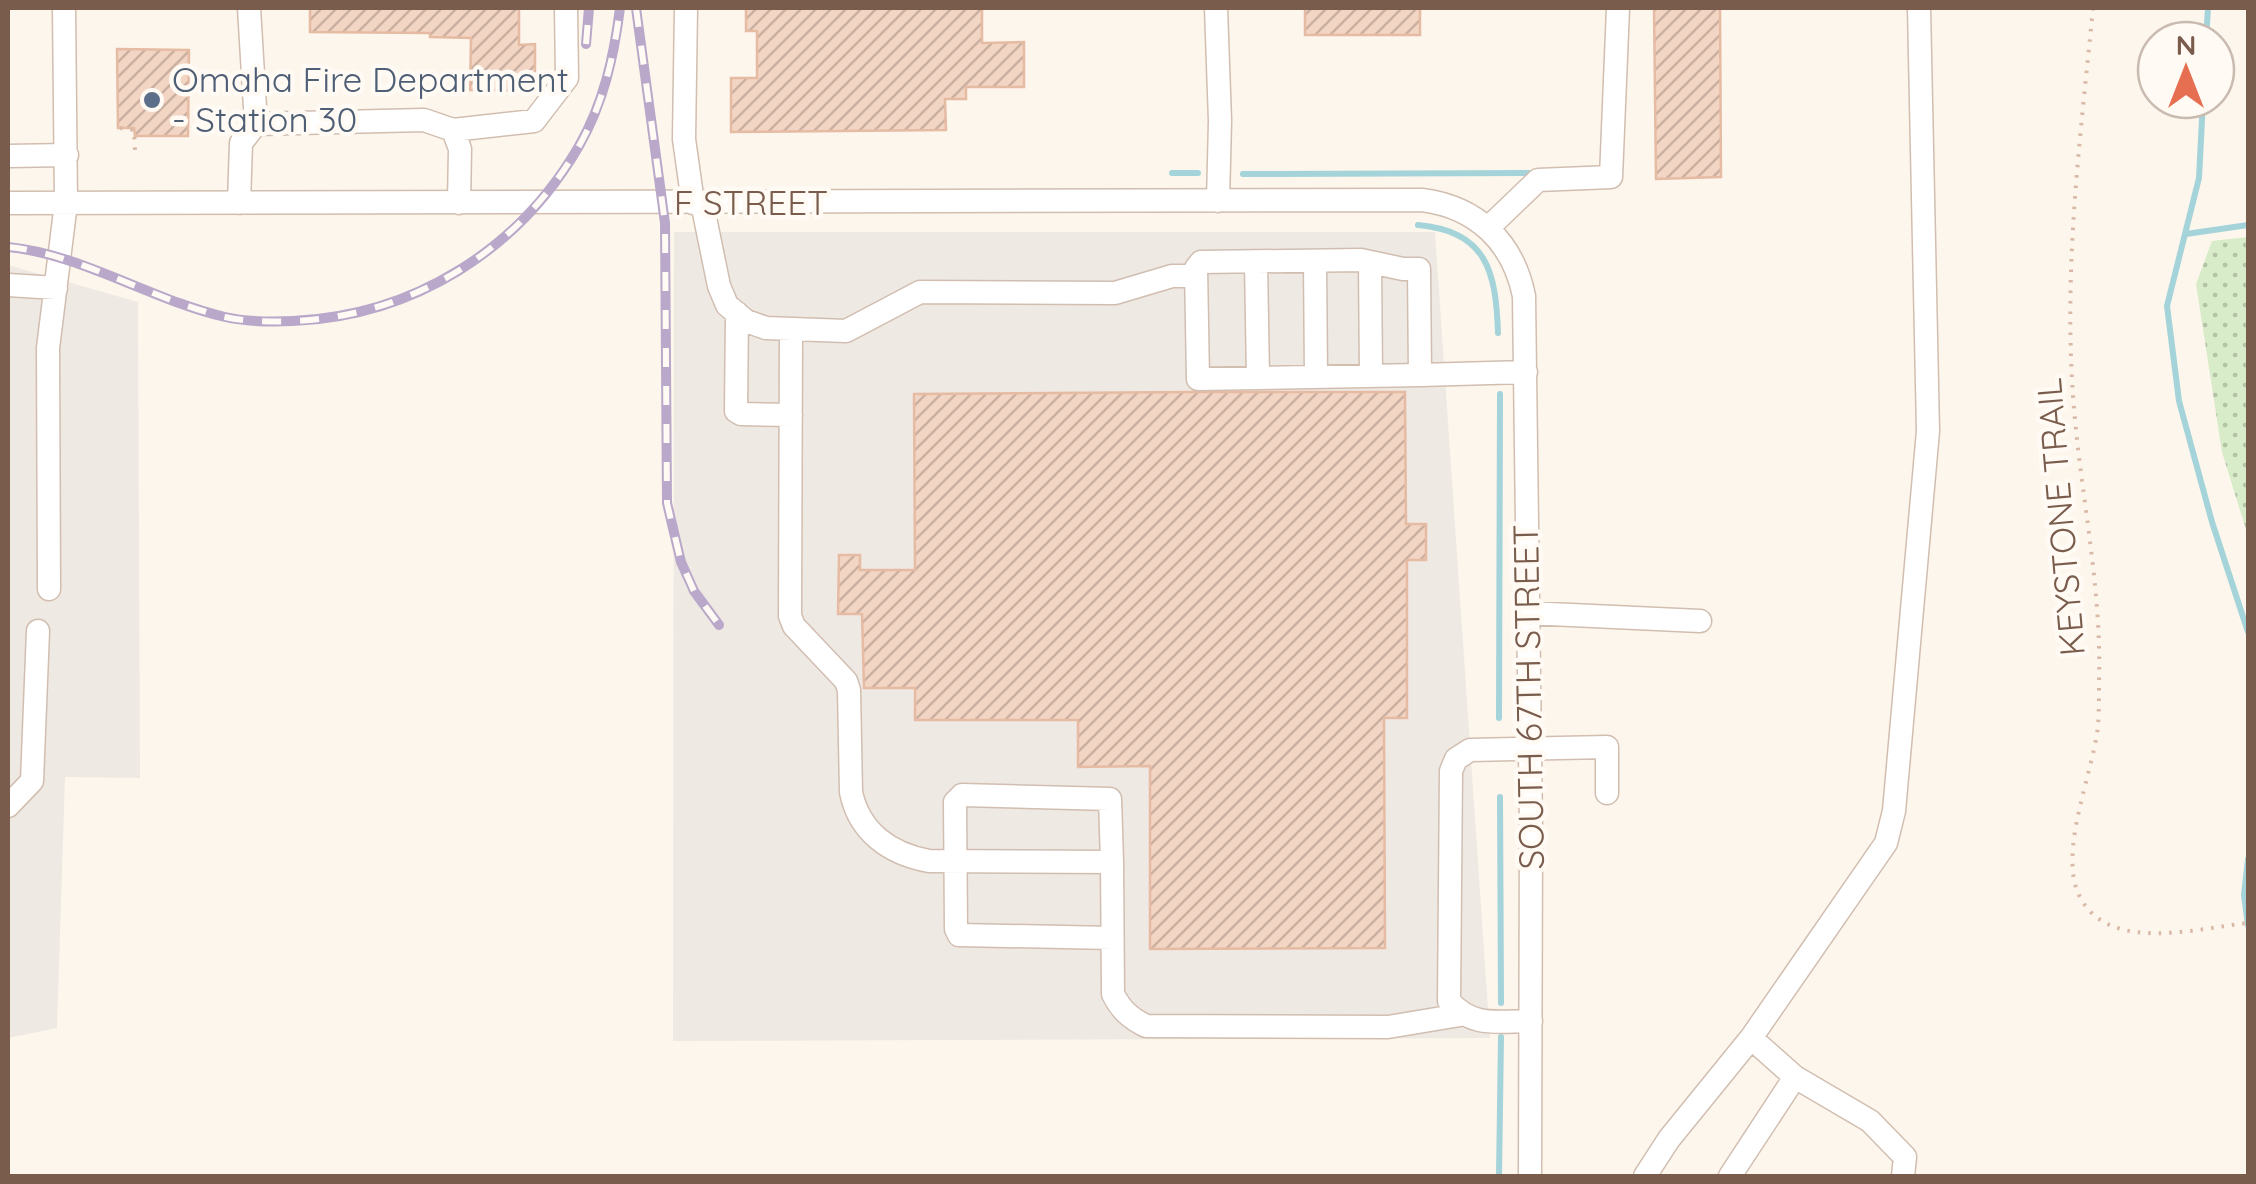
<svg xmlns="http://www.w3.org/2000/svg" width="2256" height="1184" viewBox="0 0 2256 1184" font-family="Quicksand,sans-serif">
	<style>
		.industrial { fill: #efe9e4 }
		.park { fill: url(#park-dots) }
		.lines { fill: none; stroke-linecap: round; stroke-linejoin: round }
		.stream { stroke: #a5d3da; stroke-width: 6 }
		.building { fill: url(#building-hatch); stroke: #e6bba3; stroke-width: 2.5 }
		.minor-casing { stroke: #d1beb0; stroke-width: 25 }
		.path { stroke: #d9b8a5; stroke-width: 4; stroke-dasharray: 2.5 8; stroke-linecap: butt }
		.minor { stroke: #fff; stroke-width: 22 }
		.rail-casing { stroke: #b9a8c9; stroke-width: 10 }
		.rail { stroke: #fffaf3; stroke-width: 6; stroke-dasharray: 19; stroke-linecap: butt }
		.service-dot { fill: #5c6f8a; stroke: #fffaf3; stroke-width: 4 }
		.labels { text-anchor: middle; stroke-width: 9; stroke-linejoin: round; paint-order: stroke }
		.service-label { font-size: 35px; fill: #4e5e75; stroke: #fffaf3; text-anchor: start }
		.street-label { font-size: 35px; fill: #7a5c4d; stroke: #fffaf3 }
	</style>
	<defs>
		<pattern id="park-dots" width="8" height="8" patternUnits="userSpaceOnUse" patternTransform="scale(2.5)"><rect width="8" height="8" fill="#d8ecc9"/><path d="M2 2h.1M6 6h.1" fill="none" stroke="#b4c2a5" stroke-width="1.8" stroke-linecap="round"/></pattern>
		<pattern id="building-hatch" width="6" height="6" patternUnits="userSpaceOnUse" patternTransform="scale(2.5)"><rect width="6" height="6" fill="#f3d5c3"/><path d="M-1 1l2-2M0 6l6-6M5 7l2-2" fill="none" stroke="#cab0a1"/></pattern>
	</defs>
	<rect width="100%" height="100%" fill="#fdf6ec"/>
	<path class="industrial" d="M674,232H1435L1490,1038L673,1041Z
		M8,265L138,302L140,778L65,777L57,1028L8,1038Z"/>
	<path class="park" d="M2248,237V536L2222,452L2196,284L2212,241Z"/>
	<g class="lines">
		<path class="stream" d="M2206,40L2208,8
			M2203,100L2199,178L2167,306L2179,401L2212,522L2248,632
			M1172,173H1198
			M1243,174L1536,173
			M1418,225C1487,231 1496,272 1498,333
			M2186,234L2248,225
			M1499,718L1500,394
			M1500,797L1501,1003
			M2248,859L2244,895L2248,925
			M1499,1176L1501,1037"/>
	</g>
	<path class="building" d="M310,8H519V45L535,44V91L470,90L471,38L430,37V33L310,32Z
		M746,8H982V43L1024,42V87H966V99H945L946,130L731,132V78H757V31H746Z
		M1305,8H1420V35H1305Z
		M1654,8H1720L1721,177L1656,179Z
		M117,49L189,50L188,136H135L134,128H118Z
		M1192,392H1405L1406,524H1426V560H1407V718H1384L1385,948L1150,949V766L1078,767V720H915V688H864L862,614H838L839,555H860V570H915L914,394Z"/>
	<g class="lines">
		<defs>
			<path id="minor" d="M249,8L256,124
				M686,8L684,139L693,203
				M1216,8L1220,121L1218,201
				M453,130L534,121L567,78L566,8
				M8,156L67,155
				M8,203L1422,200C1477,207 1513,242 1524,296L1531,828L1530,1176
				M239,203L241,143L256,124L424,120L453,130L460,149L459,203
				M702,203L719,286L727,305L746,321L766,328L846,331L920,292L1115,293L1172,276H1196
				M1489,227L1538,180L1611,177L1618,8
				M1315,261L1316,377
				M1256,262L1258,378
				M1370,262L1371,376
				M8,285L56,288
				M737,313L736,411L741,414L791,415
				M791,330L790,616L794,626L846,681L849,690L851,792C859,832 890,854 929,861L1112,862L1113,994C1121,1010 1130,1018 1146,1026L1388,1027L1460,1015
				M1420,375L1198,379L1196,268L1201,262L1361,260L1403,269H1419L1420,375L1526,372
				M49,589L48,348L66,203L64,8
				M1528,613L1700,621
				M8,806L32,781L38,631
				M1112,938L959,935L956,929L955,802L962,795L1110,799L1112,862
				M1531,1021C1498,1021 1472,1028 1449,1001L1451,771L1456,759L1470,750L1607,747V793
				M1751,1038L1795,1077
				M1645,1176L1669,1139L1751,1038L1886,843L1894,811L1928,431L1919,8
				M1730,1176L1795,1077L1870,1121L1905,1157L1903,1176"/>
		</defs>
		<use href="#minor" class="minor-casing"/>
		<path class="path" d="M2093,8C2081,131 2065,254 2072,379C2077,480 2102,579 2099,681C2099,696 2099,711 2098,726C2093,774 2057,853 2080,897C2109,954 2198,928 2248,923
			M120,128L134,130L135,150"/>
		<use href="#minor" class="minor"/>
		<defs>
			<path id="rail" d="M636,8L665,223L667,503L681,562L694,591L719,625
				M586,44L589,8
				M8,247C81,254 152,300 225,317C247,322 271,322 293,321C413,316 519,250 579,146C604,102 614,56 620,8"/>
		</defs>
		<use href="#rail" class="rail-casing"/>
		<use href="#rail" class="rail"/>
	</g>
	<circle class="service-dot" cx="152" cy="100" r="10"/>
	<g class="labels">
		<g class="service-label">
			<text x="172" y="92">Omaha Fire Department<tspan x="172" dy="40">- Station 30</tspan></text>
		</g>
		<g class="street-label">
			<text x="751" y="215">F STREET</text>
			<text transform="translate(2061 517) rotate(-95)" y="12">KEYSTONE TRAIL</text>
			<text transform="translate(1529 697) rotate(-91)" y="12">SOUTH 67TH STREET</text>
		</g>
	</g>
	<rect width="2256" height="1184" fill="none" stroke="#7a5c4d" stroke-width="20"/>
	<g transform="translate(2186 70)"><circle r="48" fill="#fffaf3" stroke="#cabbb1" stroke-width="2.5"/>
	<path d="M0-8L18 38L0 25L-18 38Z" fill="#e76f51"/>
	<text y="-15" font-size="28" font-weight="bold" text-anchor="middle" fill="#7a5c4d">N</text>
	</g>
</svg>
